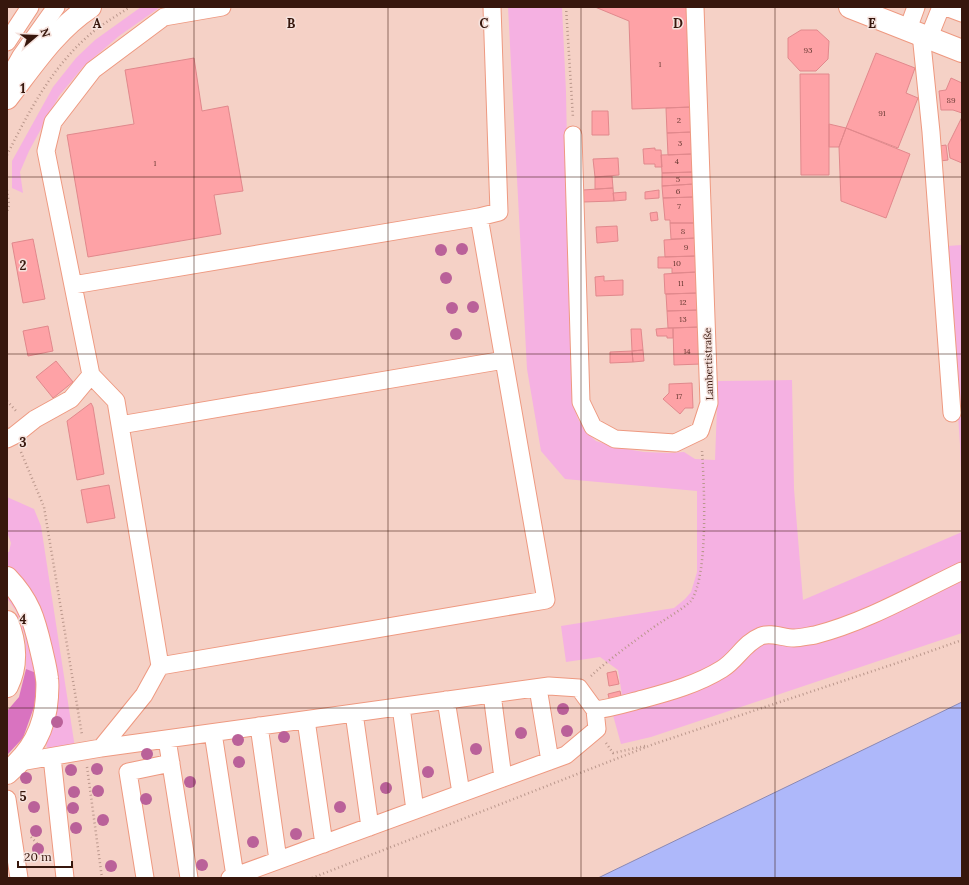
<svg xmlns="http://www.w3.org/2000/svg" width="969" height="885" viewBox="0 0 969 885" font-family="Lora,serif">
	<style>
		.green { fill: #f5b1e2 }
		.forest { fill: #d973c0 }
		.water { fill: #aeb8fa; stroke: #8a88b3 }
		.building { fill: #fea2a6; stroke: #e1888c }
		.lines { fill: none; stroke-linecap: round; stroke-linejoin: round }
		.minor-casing { stroke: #ee9980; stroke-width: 19 }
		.major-casing { stroke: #ee9980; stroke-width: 24 }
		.path { stroke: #ba978c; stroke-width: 2.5; stroke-dasharray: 1 3; stroke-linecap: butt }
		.minor { stroke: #fff; stroke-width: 17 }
		.major { stroke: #fff; stroke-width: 22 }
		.tree { fill: #ba6199 }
		.grid { fill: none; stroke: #37170d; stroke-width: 1; stroke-opacity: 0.55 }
		.labels { text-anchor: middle; stroke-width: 3; stroke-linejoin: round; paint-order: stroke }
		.number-label { font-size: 8px; fill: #693a33 }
		.street-label { font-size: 10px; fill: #37170d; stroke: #f5e2dd }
		.grid-label { font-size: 13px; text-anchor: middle; font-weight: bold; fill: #37170d; stroke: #f5e2dd; stroke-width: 3; stroke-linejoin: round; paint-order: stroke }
	</style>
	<rect width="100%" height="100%" fill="#f5d1c6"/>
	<path class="green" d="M141,7H167L159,8L119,36L83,67L59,96L29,151L20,172L23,193L12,188V161L53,87L76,58L95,40Z
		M508,7H562L566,92L572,401L578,419L587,433L596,441L615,447L644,452L669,453L684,452L695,459L715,460L718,381L792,380L794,489L803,600L962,532V633L651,737L621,744L611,708L623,701L618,670L600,657L566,662L561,626L674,608L685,599L691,592L697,572V491L565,479L541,451L527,369Z
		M962,245V501L960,445L947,246Z
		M7,497L34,509L41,526L75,748L55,753L47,748L45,736L50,670L7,569V552H9L11,543L7,532Z
		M7,587L14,593L39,674L26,669V649L25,636L16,611L7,598Z"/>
	<path class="forest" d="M26,669L39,674L34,707L23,738L7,755V711L19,697Z"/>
	<path class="water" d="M962,702V878H598Z"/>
	<path class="building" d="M595,7H687L692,107L632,109L629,21Z
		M801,30H817L829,41L828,59L816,71H800L788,58V38Z
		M876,53L915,68L906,93L918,98L898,148L846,128Z
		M194,58L202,111L228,106L243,191L214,195L221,234L88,257L67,135L134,124L125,70Z
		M800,74H829V175H801Z
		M951,78L962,83V113L953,110H941L939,91L946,90Z
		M692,107V132L667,133L666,108Z
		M592,111H608L609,135H592Z
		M962,117V163L950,158L948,145Z
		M829,124L846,128L839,147H829Z
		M846,128L910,154L886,218L841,201L839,147Z
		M692,132V154L668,155L667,133Z
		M946,145L948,160L940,161L939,146Z
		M655,148V150H661L662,167H655V164H644L643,149Z
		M692,154L693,172L662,173L661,155Z
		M618,158L619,175L595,177L593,159Z
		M693,172L694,184L662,186V173Z
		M612,176L613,188L595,189V177Z
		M694,184V197L663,198L662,186Z
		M613,188L614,201L583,202V190Z
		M659,190V198L645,199V192Z
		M626,192V200L614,201L613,193Z
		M694,197L695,223H670V220H665L663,198Z
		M657,212L658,220L651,221L650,213Z
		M670,223H695L696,238L671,239Z
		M617,226L618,241L597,243L596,227Z
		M696,238L697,256L665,257L664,240Z
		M33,239L45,299L23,303L12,243Z
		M697,256V272L672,273V268H658V257Z
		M697,272L698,293L665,294L664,274Z
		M604,276V281L623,280V295L596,296L595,277Z
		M698,293L699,310L667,311L666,294Z
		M699,310L700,327L668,328L667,311Z
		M48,326L53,351L28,356L23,331Z
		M700,327L701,364L674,365L673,328Z
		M668,328H673V338H667V336H657L656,329Z
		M631,329H641L643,350L632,351Z
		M643,350L644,361L633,362L632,351Z
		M632,351L633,362L610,363V352Z
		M56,361L73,382L53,398L36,377Z
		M692,383L693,408H685L680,414L663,399L669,393V384Z
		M91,403L93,407L104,474L77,480L67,421Z
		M109,485L115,518L87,523L81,490Z
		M616,671L619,684L609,686L607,673Z
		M620,691L622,700L610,702L608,694Z"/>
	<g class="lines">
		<defs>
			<path id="minor" d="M946,7L962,13
				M908,29L916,7
				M921,34L931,132L952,413
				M929,37L941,7
				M7,42L30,7
				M7,81L21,56L56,7
				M573,135L581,402L593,427L615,439L675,443L700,431L709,403L695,7
				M73,285L479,217
				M91,375L116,401L160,666L546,600L479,217L499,212L492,7
				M120,425L504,360
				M7,439L15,435L35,419L71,399L91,375L46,151L53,122L93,70L164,17L222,7
				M538,688L550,761
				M492,694L503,778
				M446,700L461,793
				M401,707L415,810
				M595,710C612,708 627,703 643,699C669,692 698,684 722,669C737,660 744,643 761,636C771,632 783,638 794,638C800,638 808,636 815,635C866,622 914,594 962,571
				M354,713L370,827
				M306,720L324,844
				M259,726L278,860
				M213,733L235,876
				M167,739L189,878
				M101,748L144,695L160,666
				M52,757L65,878
				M20,762L101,748L549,686L579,688L595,710L597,729L566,755L230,878
				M7,799L19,878
				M145,878L128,772L171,763"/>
			<path id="major" d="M850,7L962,51
				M7,98C32,66 55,30 90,7
				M7,578C29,601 34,619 41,649C43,658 46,669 47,679C48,684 47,691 47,697C45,729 32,752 7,773
				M7,622C16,643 17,666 7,686"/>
		</defs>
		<use href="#minor" class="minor-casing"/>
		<use href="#major" class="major-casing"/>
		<path class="path" d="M566,7L573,118
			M7,155C28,113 51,69 87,37C100,25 115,17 130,7
			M7,190L9,205L7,212
			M7,401L17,412
			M21,452L44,507L82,735
			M591,676C608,660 632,643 651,629C659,623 686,607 691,601C709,574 704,484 702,450
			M606,743L613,753L645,746
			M87,767L102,878
			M31,837L44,851
			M312,878L654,744L897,663L962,640"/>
		<use href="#minor" class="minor"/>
		<use href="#major" class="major"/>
	</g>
	<g class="tree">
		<circle cx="462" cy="249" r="6"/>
		<circle cx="441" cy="250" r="6"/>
		<circle cx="446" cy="278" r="6"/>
		<circle cx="473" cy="307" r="6"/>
		<circle cx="452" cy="308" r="6"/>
		<circle cx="456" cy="334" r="6"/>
		<circle cx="563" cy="709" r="6"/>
		<circle cx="57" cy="722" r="6"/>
		<circle cx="567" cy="731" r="6"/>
		<circle cx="521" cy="733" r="6"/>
		<circle cx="284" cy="737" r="6"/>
		<circle cx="238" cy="740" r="6"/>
		<circle cx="476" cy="749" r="6"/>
		<circle cx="147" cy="754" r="6"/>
		<circle cx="239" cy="762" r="6"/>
		<circle cx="97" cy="769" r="6"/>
		<circle cx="71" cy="770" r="6"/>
		<circle cx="428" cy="772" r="6"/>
		<circle cx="26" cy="778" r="6"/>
		<circle cx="190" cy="782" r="6"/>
		<circle cx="386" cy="788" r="6"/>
		<circle cx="98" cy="791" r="6"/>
		<circle cx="74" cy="792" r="6"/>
		<circle cx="146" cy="799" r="6"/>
		<circle cx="34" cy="807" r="6"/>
		<circle cx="340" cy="807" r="6"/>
		<circle cx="73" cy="808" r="6"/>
		<circle cx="103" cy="820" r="6"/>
		<circle cx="76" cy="828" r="6"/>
		<circle cx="36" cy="831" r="6"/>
		<circle cx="296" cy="834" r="6"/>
		<circle cx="253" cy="842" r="6"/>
		<circle cx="38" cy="849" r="6"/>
		<circle cx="202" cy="865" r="6"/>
		<circle cx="111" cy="866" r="6"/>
	</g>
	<path class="grid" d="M194,7V878M388,7V878M581,7V878M775,7V878M7,177H962M7,354H962M7,531H962M7,708H962"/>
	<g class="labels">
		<g class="number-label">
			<text x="808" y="53">93</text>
			<text x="660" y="67">1</text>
			<text x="951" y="103">89</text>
			<text x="882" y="116">91</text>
			<text x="679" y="123">2</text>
			<text x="680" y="146">3</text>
			<text x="677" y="164">4</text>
			<text x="155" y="166">1</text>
			<text x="678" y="182">5</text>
			<text x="678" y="194">6</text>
			<text x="679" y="209">7</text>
			<text x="683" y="234">8</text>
			<text x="686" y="250">9</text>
			<text x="677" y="266">10</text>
			<text x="681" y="286">11</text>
			<text x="683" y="305">12</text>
			<text x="683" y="322">13</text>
			<text x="687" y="354">14</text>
			<text x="679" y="399">17</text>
		</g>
		<g class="street-label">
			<text transform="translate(708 364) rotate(-92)" y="4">Lambertistraße</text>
		</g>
	</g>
	<g class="grid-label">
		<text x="97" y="28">A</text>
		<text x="291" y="28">B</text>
		<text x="484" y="28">C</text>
		<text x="678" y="28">D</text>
		<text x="872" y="28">E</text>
		<text x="23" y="93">1</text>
		<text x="23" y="270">2</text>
		<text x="23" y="447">3</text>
		<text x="23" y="624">4</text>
		<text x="23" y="801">5</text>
	</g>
	<rect width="969" height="885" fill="none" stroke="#37170d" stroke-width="16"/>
	<g transform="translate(36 36) rotate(71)" stroke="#f5e2dd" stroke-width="3" paint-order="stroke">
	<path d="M0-3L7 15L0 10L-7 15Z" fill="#37170d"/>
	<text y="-6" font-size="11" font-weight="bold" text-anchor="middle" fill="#37170d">N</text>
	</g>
	<path d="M18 861v6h54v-6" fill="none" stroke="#37170d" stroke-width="2"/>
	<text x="24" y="861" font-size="12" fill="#37170d" stroke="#f5e2dd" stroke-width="3" paint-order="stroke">20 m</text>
</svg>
